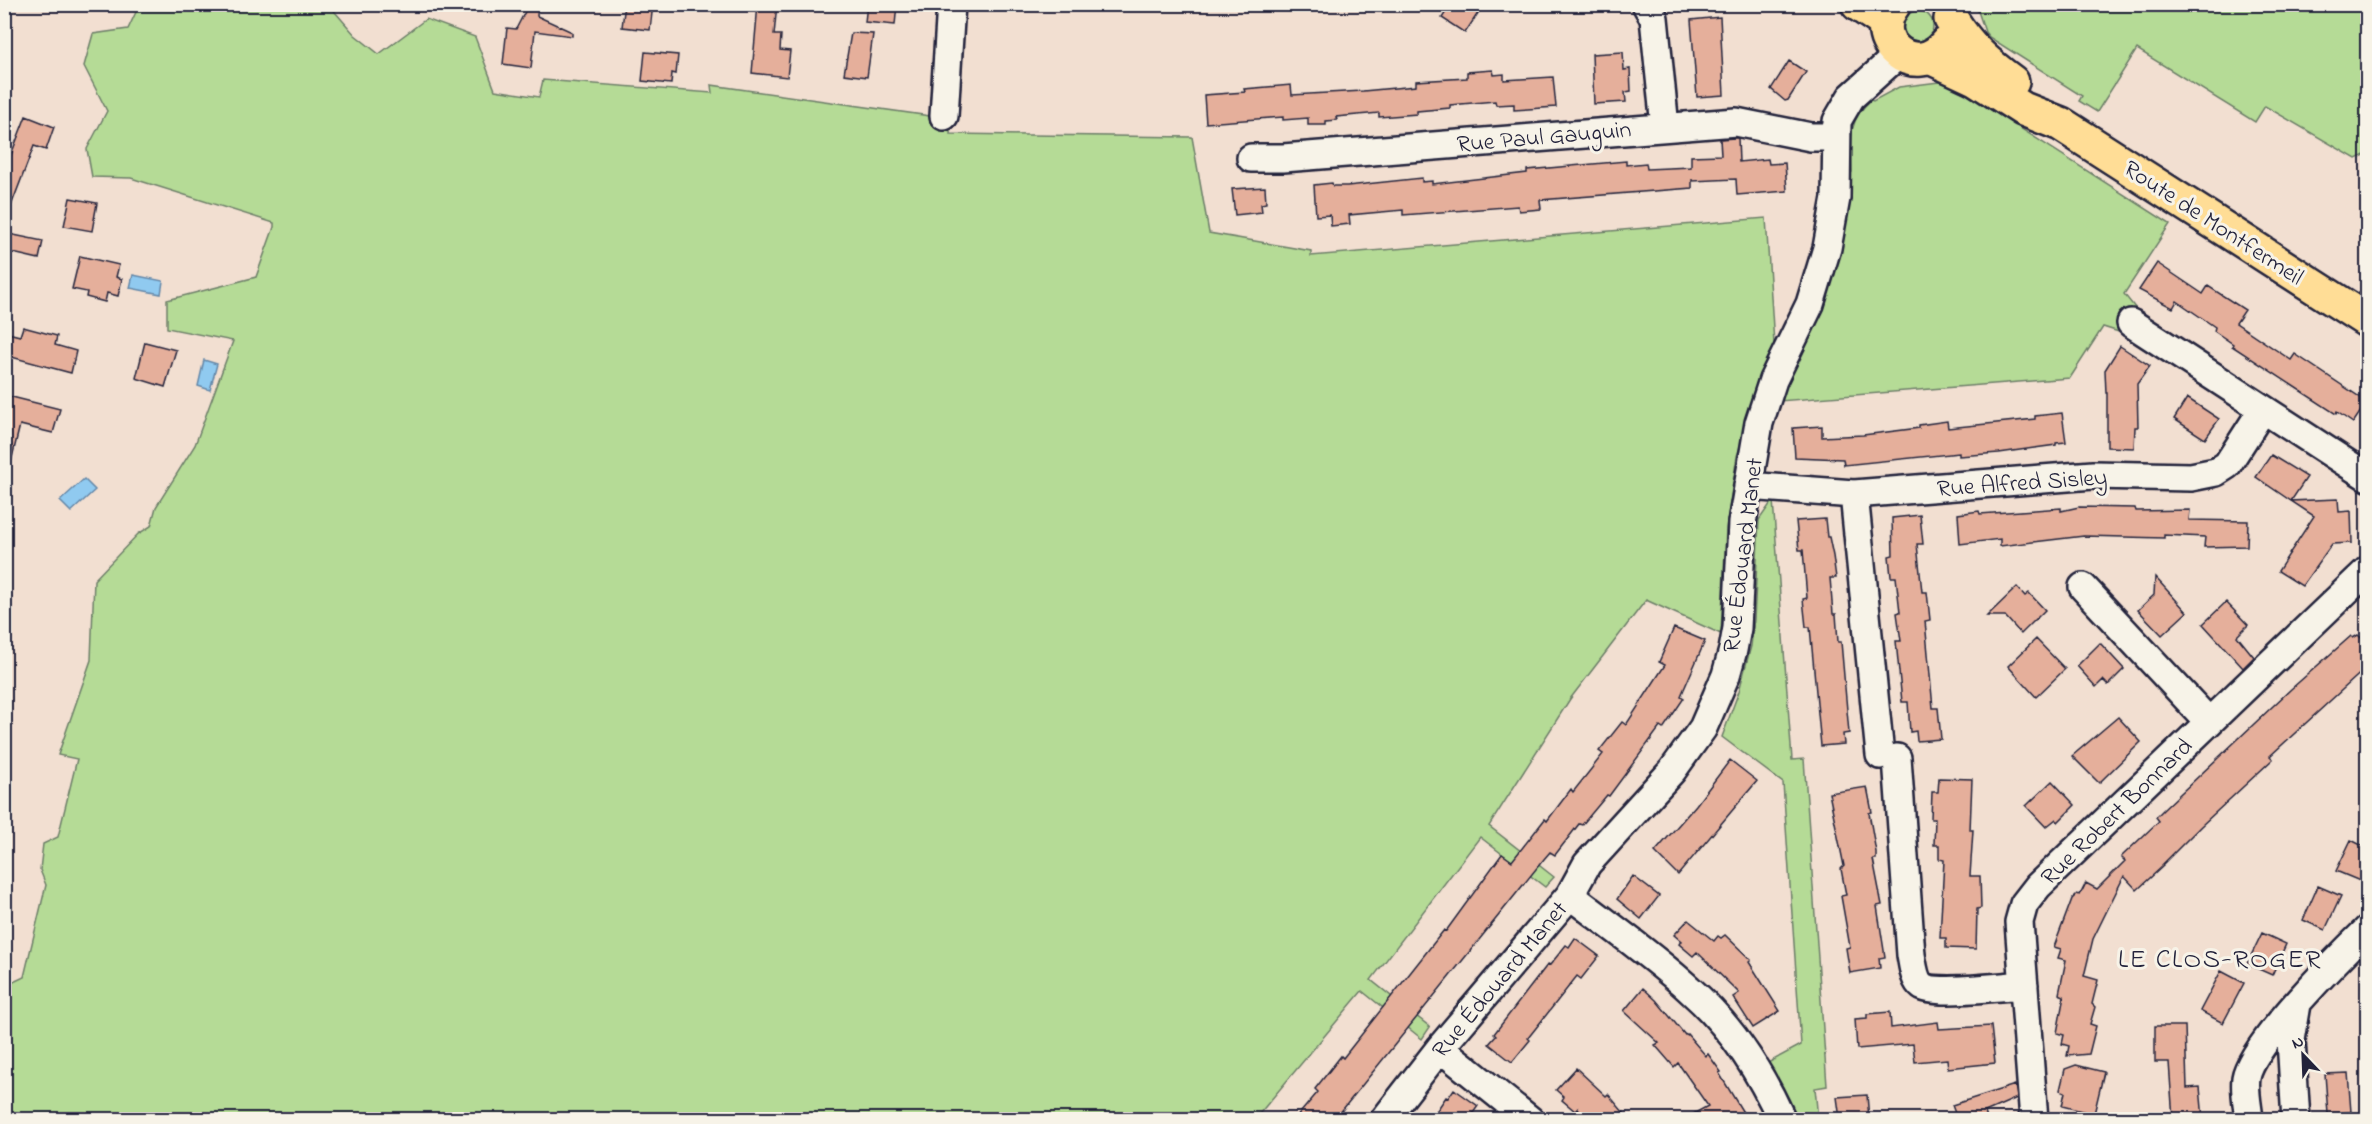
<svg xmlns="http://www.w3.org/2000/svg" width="2372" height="1124" viewBox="0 0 2372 1124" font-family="'Indie Flower',sans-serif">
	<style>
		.green { fill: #b5db96; stroke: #6c7e68; stroke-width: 1.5 }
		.water { fill: #90caf0; stroke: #6487a8; stroke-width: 1.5 }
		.building { fill: #e5af9b; stroke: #22223b; stroke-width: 1.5 }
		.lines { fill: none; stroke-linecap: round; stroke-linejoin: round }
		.minor-casing { stroke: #22223b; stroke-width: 32 }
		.major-casing { stroke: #22223b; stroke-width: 38 }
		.minor { stroke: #f7f3e8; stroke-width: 27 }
		.major { stroke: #ffdd96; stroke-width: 33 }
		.labels { text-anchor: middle; stroke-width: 6; stroke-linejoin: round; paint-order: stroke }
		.street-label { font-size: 24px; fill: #22223b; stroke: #f7f3e8 }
		.quarter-label { font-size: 27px; letter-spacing: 1.5px; fill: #22223b; stroke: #f7f3e8 }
	</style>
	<rect width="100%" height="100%" fill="#f2dfd1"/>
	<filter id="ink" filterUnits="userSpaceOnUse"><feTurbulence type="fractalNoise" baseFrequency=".0167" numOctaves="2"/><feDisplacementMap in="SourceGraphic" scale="12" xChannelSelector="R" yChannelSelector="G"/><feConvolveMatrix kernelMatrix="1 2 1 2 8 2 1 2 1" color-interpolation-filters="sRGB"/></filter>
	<g filter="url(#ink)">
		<path class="green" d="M125,5H329L355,35L379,54L426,19L475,37L495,90L539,97L543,80L712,93L711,85L951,119L950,134L1192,137L1209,233L1311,251V256L1766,218L1774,344L1737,456L1726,528L1721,634L1646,600L1570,699L1489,826L1554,877L1545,887L1480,837L1371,980L1430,1027L1422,1039L1362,991L1255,1119L5,1120V986L24,977L46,885L40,870L43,844L58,837L77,759L58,755L91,660L94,580L138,534L151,526L156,507L195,445L233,341L167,328V300L256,277L274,227V223L131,178L92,177L87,149L107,111L84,66L93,34L128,29L136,12Z
			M1976,5H2367V154L2356,159L2265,106L2255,122L2137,49L2097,112L2079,101L2082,96L1989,37L1985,32Z
			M1903 26a15 15 0 1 1 30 0a15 15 0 1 1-30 0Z
			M1939,82L1947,83L1959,89L2170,224L2124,294L2136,309L2119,332L2103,327L2070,378L1779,401L1847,172H1852C1851,142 1846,122 1871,100L1873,101L1899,87Z
			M1773,500L1792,760L1804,759L1827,1086L1815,1088L1818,1119H1792L1764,1065L1801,1045L1783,783L1722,737L1739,691L1751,646L1754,620L1759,520Z"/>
		<path class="water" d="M133,275L163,281L161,294L130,288Z
			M204,360L217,364L210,390L198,386Z
			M84,479L95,490L71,512L60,501Z"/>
		<path class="building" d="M529,4H538L537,16L572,32V36L535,31L531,68L503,64L507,28L516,29Z
			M625,4H653L650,30L622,27Z
			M758,4H777L774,35H781L780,50L790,51L787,77L752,73Z
			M867,4H897L895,25L865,22Z
			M1451,4H1484L1465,33L1442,18Z
			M1720,17L1724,95L1697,97L1691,20Z
			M851,33L873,34L867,77L844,74Z
			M645,52L678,55L676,74L672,73L671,84L642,81Z
			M1623,52L1624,70L1630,69L1631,91L1625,92L1626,102L1594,104L1592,54Z
			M1789,61L1806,72L1788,100L1785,101L1771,89Z
			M1493,70L1494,75L1504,74V80L1553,77L1556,107L1514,110V104L1496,105L1495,101L1450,105V108L1417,111V114L1379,117V113L1336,117L1337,120L1326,121V125H1308V118L1283,120V117L1206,123L1204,95L1245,92L1244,89L1291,85L1292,95L1363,91L1416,86V81L1467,78V72Z
			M26,116L54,127L46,150L34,146L6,219L4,218V173Z
			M1735,138H1738L1739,162L1768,159L1769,164L1785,163L1787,191L1737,195L1736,179L1692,181V179V188L1540,200L1541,209L1519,211L1518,206L1403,215V210L1349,215L1350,224L1331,226L1330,215L1316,216L1314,185L1332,183L1333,186H1347L1422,178V182L1432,181V184L1527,173V170L1626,161V165L1646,163L1647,169L1691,167V156L1721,155L1720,139Z
			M1265,187L1266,203L1261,204L1262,212L1235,215L1232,189Z
			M70,198L97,203L92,231L64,226Z
			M4,233L43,241L39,259L4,251Z
			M80,256L119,265L116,277L122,279L118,296L107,293L105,302L86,297L87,292L72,289Z
			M2157,263L2203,294L2208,286L2245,310L2236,323L2291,360L2295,354L2367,402L2353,423L2337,412L2336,414L2232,346L2233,344L2214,331L2215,327L2177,301L2173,308L2139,290Z
			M23,327L57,336L55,345L76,351L71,373L4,355V332L20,336Z
			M145,342L176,350L165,387L136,378Z
			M2120,346L2150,366L2137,384L2138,427H2135L2134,448L2107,447V393H2106L2105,370Z
			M4,395L60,409L53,433L20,425L11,462H4Z
			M2187,398L2219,419L2205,439L2174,419Z
			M2062,413L2066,442L2056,443V445L1999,453L1959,456V453L1844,465L1843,459L1795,457L1793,428L1822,426V437L1863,435L1919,428V425L1947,421L1948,428L2035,419V416Z
			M2271,455L2307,477L2291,501L2256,477Z
			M2338,499L2339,512L2351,511L2352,543L2332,544L2302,586L2278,571L2314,516L2291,501Z
			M2079,507L2135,508L2136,511L2190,510L2189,520L2248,521L2247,546L2204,547L2205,537L2164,535V538L2084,536L2000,546V539L1960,544L1958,514L1979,511L1980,514L2061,508V511Z
			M1920,515L1923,544H1917L1922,592H1927L1930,620L1925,621L1933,708H1938L1941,739L1917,741L1916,731L1910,732L1908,702H1902L1896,641H1901L1897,613L1900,612L1896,577H1891L1889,556L1893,555L1892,518Z
			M1825,519L1827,537H1829L1833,556L1836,578H1830L1833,614H1836L1838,642H1841L1849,733L1843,734L1844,744L1821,746L1810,627H1806L1803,599L1807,598L1803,550H1799L1796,521Z
			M2155,577L2187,612L2162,635L2138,610L2154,595Z
			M2017,587L2025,596L2029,593L2045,610L2021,634L2005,616H1987Z
			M2226,602L2248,625L2237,636L2254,657L2243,668L2203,624Z
			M1674,628L1705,641L1681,696L1684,698L1663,729L1660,727L1609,796L1607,795L1582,825L1579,824L1555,855L1550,852L1544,859L1335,1119H1295L1318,1092L1315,1089L1341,1056L1343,1058L1444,930L1446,931L1502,854L1512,861L1545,819L1547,821L1571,789L1573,792L1603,754L1599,751L1622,722L1626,725L1665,665L1659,662Z
			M2358,635L2367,643V667L2270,756L2273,759L2201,826L2162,865L2163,866L2137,890L2124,876L2093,939L2084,976L2098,980L2092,1004L2095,1007L2090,1024L2096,1026L2089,1054L2067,1056L2069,1046L2062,1044L2064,1035L2057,1033L2064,996L2059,994L2066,960L2058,958L2061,949L2054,947L2072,899L2077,894L2080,895L2086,883L2097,889L2125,861L2121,857L2159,821L2156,817L2163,810L2291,689L2351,636L2353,638Z
			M2036,639L2065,669L2036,697L2008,666Z
			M2100,643L2124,669L2108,685L2103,680L2096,687L2077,666Z
			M2118,717L2141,742L2099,783L2072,756Z
			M1730,760L1757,781L1678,875L1655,852L1696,805Z
			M1939,778L1972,779L1970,830H1973L1970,876H1980L1981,908L1977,909L1976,949L1946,948V938H1940L1944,860L1939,859V845H1934L1935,819H1931L1932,792H1938Z
			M2052,781L2075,805L2058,822L2056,819L2046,827L2026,806Z
			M1867,787L1872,812L1869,813L1876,852V859H1873L1882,905L1877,906L1885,957L1879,958L1880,968L1850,973L1846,948L1850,947L1841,896L1846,895L1841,869L1844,866L1829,793Z
			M2351,840L2367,848V866L2360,881L2336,871Z
			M1633,876L1659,896L1641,919L1617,899Z
			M2318,886L2341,896L2325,930L2303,920Z
			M1688,920L1714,941L1718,936L1721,938L1725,935L1751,960L1749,962L1780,1011L1753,1028L1733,997L1739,993L1697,952L1693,956L1679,944L1681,941L1674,935Z
			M2262,933L2286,944L2272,975L2247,964Z
			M1575,938L1599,956L1581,979L1577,976L1528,1038L1530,1040L1512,1062L1489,1044L1496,1036L1494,1034L1548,964L1550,965L1566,945L1569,947Z
			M2221,971L2244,983L2223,1023L2200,1011Z
			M1643,988L1656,1000L1685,1035L1687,1034L1706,1056L1708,1054L1721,1072L1719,1073L1747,1119H1684L1708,1106L1678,1063L1674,1067L1655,1045L1659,1043L1624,1011Z
			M1890,1012L1891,1028L1938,1022L1939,1029L1991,1026L1995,1063L1948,1068L1947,1059L1915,1062L1913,1044L1857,1049L1855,1019L1867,1018V1014Z
			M2155,1026H2185L2187,1088L2200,1087L2203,1119H2173L2169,1062H2155Z
			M2076,1065L2104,1072L2094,1114L2062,1106L2065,1092L2060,1090L2065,1069Z
			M1576,1068L1606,1096L1608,1094L1629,1119H1586L1578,1108L1575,1111L1562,1100L1564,1097L1556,1090Z
			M2348,1073L2351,1112L2328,1114L2325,1074Z
			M2015,1085L2017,1098L1985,1112L1987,1119H1957L1952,1105Z
			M1454,1089L1478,1106L1469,1119H1431L1446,1097L1448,1098Z
			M1867,1095L1869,1119H1840L1837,1097Z"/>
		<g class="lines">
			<defs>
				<path id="minor" d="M1646,4L1654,18L1665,127
					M944,116L951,4
					M1251,158H1283L1736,122L1811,137H1836
					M2131,323L2368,477
					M1748,486L1854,494L2093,475L2191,477L2216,472L2227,465L2263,409
					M1854,494L1880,755
					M2083,587L2209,722
					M1897,758L1911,955C1913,965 1914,980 1922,986C1933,995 2006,986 2024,985
					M1570,895C1610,926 1652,955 1689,989C1729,1024 1760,1071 1782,1120
					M1440,1048L1530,1120
					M1384,1120L1440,1048L1570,895L1587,864L1672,771L1703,728L1726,675L1733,650L1737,628L1742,523L1759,423L1773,380L1810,304L1827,248L1836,198L1837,121L1851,97L1899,54
					M2034,1120L2019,922L2024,904L2038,886L2368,570
					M2249,1120C2248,1107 2244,1091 2246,1078C2251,1045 2341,955 2368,929
					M2296,1120L2291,1040L2297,1004"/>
				<path id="major" d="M1858,4L1885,22
					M1894,4C1865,42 1916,81 1945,45
					M1951,19C1969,47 1985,62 2012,82
					M1930,57L1975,78L2023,109L2061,124L2368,321"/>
			</defs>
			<use href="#minor" class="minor-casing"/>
			<use href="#major" class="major-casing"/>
			<use href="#minor" class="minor"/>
			<use href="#major" class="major"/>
		</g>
	</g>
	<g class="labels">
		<g class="street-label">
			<text transform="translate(1544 136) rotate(-5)" y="8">Rue Paul Gauguin</text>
			<text transform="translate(2214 222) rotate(33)" y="8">Route de Montfermeil</text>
			<text transform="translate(2022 482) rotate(-4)" y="8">Rue Alfred Sisley</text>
			<text transform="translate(1742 555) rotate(-83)" y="8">Rue Édouard Manet</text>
			<text transform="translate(2116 811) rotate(-44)" y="8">Rue Robert Bonnard</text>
			<text transform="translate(1499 979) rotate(-50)" y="8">Rue Édouard Manet</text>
		</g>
		<g class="quarter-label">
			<text x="2220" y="967">LE CLOS-ROGER</text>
		</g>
	</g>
	<rect width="2372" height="1124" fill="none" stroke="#f7f3e8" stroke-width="24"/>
	<rect x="12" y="12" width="2348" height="1100" fill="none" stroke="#22223b" stroke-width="2" filter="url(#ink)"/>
	<g transform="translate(2303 1055) rotate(337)" stroke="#f7f3e8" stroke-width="4.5" paint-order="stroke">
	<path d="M0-4.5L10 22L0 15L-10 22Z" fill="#22223b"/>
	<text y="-9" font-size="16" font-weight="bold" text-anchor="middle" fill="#22223b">N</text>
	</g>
</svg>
